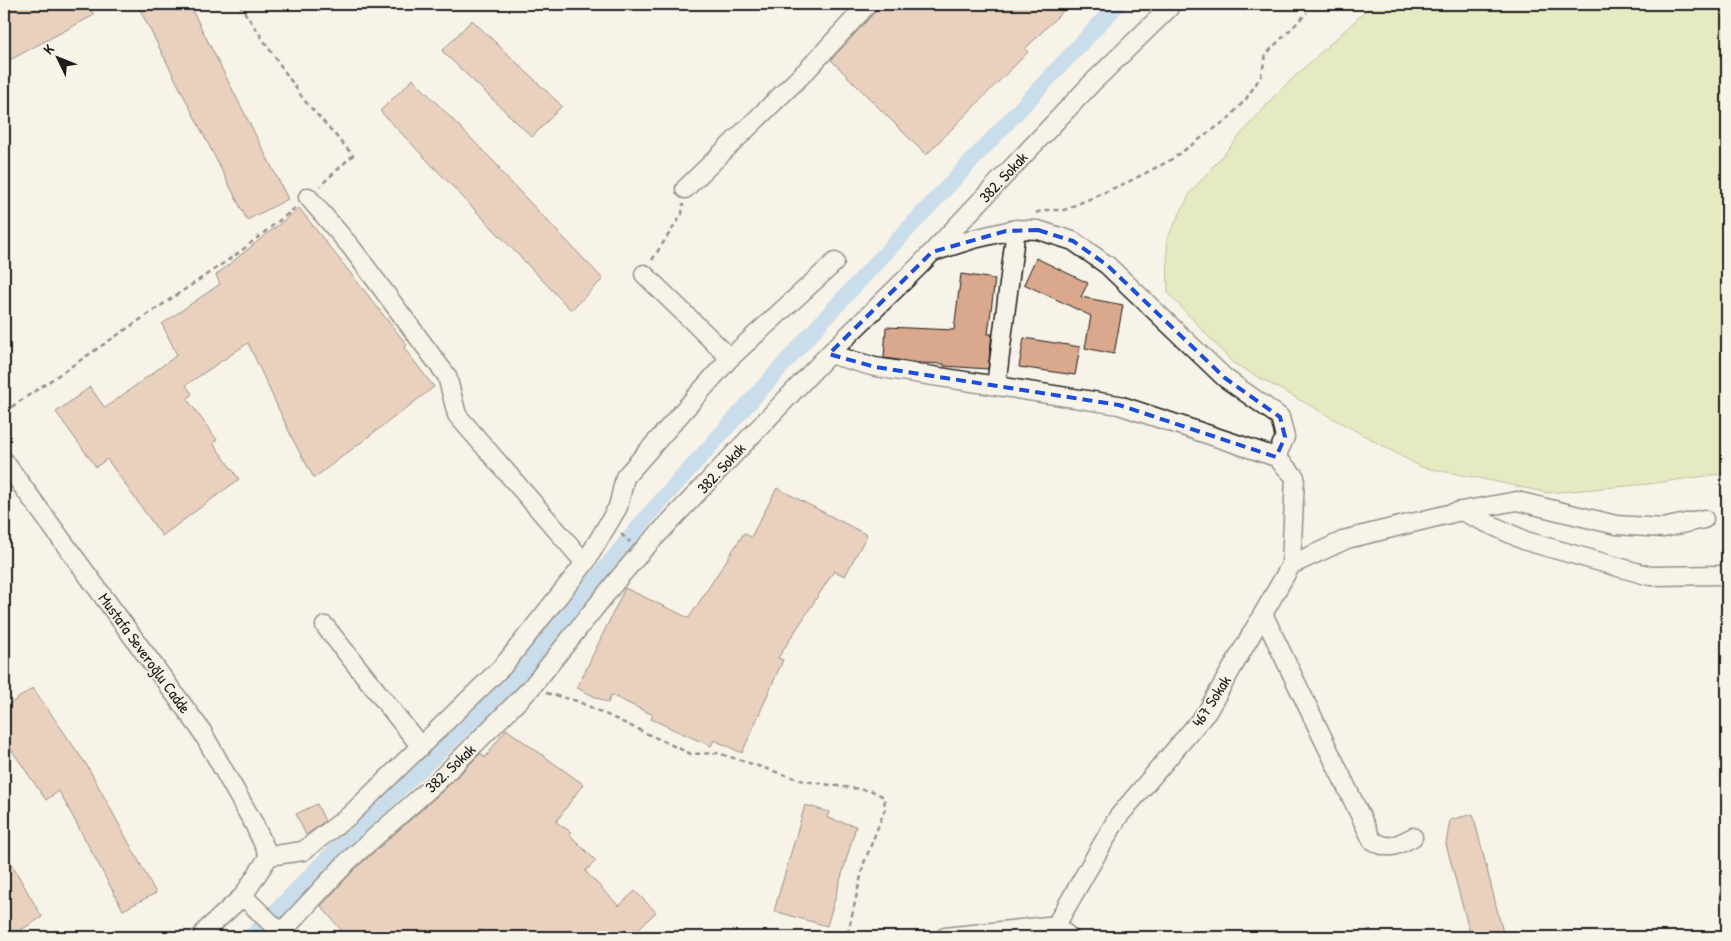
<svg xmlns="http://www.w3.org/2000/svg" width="1731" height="941" viewBox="0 0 1731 941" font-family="'Patrick Hand',sans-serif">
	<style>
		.green { fill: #d0df93; stroke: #767e58 }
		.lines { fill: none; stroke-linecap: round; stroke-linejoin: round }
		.canal { stroke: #93c4ef; stroke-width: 16 }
		.building { fill: #daa88d; stroke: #1c1c1c }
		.minor-casing { stroke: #1c1c1c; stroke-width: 21 }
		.path { stroke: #1c1c1c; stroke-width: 2.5; stroke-dasharray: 5 4; stroke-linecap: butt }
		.minor { stroke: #f7f3e8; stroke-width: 18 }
		.marked { fill: none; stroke: #1d4ed8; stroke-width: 4; stroke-dasharray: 10 6; stroke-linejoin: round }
		.labels { text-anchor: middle; stroke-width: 4; stroke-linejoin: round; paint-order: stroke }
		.street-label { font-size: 16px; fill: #1c1c1c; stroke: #f7f3e8 }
	</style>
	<rect width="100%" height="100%" fill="#f7f3e8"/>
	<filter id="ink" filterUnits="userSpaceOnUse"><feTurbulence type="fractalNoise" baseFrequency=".02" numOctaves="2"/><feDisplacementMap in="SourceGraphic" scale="10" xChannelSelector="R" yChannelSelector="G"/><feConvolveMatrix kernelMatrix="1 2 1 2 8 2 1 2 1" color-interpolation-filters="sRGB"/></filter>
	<g filter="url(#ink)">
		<path class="green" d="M1370,4H1727V473L1648,484L1548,493L1493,481L1421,467L1233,363L1168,293L1167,239L1190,193L1277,93L1370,7Z"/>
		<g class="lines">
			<path class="canal" d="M251,937L336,849L510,685L650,513L836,306L1118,4"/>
		</g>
		<path class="building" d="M9,4H88L94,15L4,63V6Z
			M137,4H189L288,199L247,220Z
			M879,4H1070L1025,49L1028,52L926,155L831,60L876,11Z
			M472,20L562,106L532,137L442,51Z
			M413,79L500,168L498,169L603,279L571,310L380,111Z
			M299,208L407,345L404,348L434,387L314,478L294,442L248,343L186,385L192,394L187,399L217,440L213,443L239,479L162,536L107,459L96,467L56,412L90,387L105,408L177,355L162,324L220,284L216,275Z
			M1036,258L1088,283L1081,297L1123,305L1114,354L1085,348L1091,316L1024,284Z
			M961,274L995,279L988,334H992L988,369L944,366V364L919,363L884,358L886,327L954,330Z
			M1024,338L1080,347L1075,375L1019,367Z
			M777,488L867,535L845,576L834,571L778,658L783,660L742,753L714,740L711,746L677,731L651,719L653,715L611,695L608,703L577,688L625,588L689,618L744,533L751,537Z
			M33,688L88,767L156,893L123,910L59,791L46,800L4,739V708Z
			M506,729L583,784L556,822L571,832L569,834L596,861L585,871L619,906L635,891L656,912L630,937H488L480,929L471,937H347L321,906L355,869L445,789L481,753L485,758Z
			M317,804L325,821L306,835L296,814Z
			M805,805L829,812L827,818L856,826L827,926L774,911Z
			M1473,814L1504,937H1471L1446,844L1450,820Z
			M4,851L42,917L13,935L4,919Z"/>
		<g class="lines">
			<defs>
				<path id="minor" d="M685,189L808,69L868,4
					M308,197L351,247L447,376L457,415L585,563
					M933,252L974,239L1016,229L1038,230L1073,241L1107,265L1225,378L1280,417L1285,437L1276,457
					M644,274L730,358
					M829,354L875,367L1119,405L1276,457L1295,477L1291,565L1207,712L1118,817L1056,925
					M996,386L1016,229
					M4,461L201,730L254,824L269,856
					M1461,511L1517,501L1616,525L1663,528L1704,519
					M1291,565L1347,539L1461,511L1526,541L1650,576L1723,575
					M1263,614L1372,840C1389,851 1396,846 1413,837
					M325,626L421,747
					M269,856L303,851L350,815L503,666L585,563L618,507L625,477L730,358L835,262
					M243,896L285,937
					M202,937L205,931L243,896L269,856
					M277,937L348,861L438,781L530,689L618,579L642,551L829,354L919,266L1092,83L1168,9L1171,4
					M945,937L1056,925L1069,937"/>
			</defs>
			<use href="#minor" class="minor-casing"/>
			<path class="path" d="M239,4L304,100L353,155L320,186
				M1036,213L1043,210H1064L1130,181L1169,161L1228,119L1246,99L1261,76L1266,54L1307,13
				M652,260L682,214L683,204
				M4,412L237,254L295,208
				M621,534L630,542
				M546,693L577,701L691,754L718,753L804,781L872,791L884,797L885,809L864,863L847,937
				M4,924L11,937"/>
			<use href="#minor" class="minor"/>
		</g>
	</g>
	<path d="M0 0H1731V941H0ZM1038,230L1073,241L1107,265L1225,378L1280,417L1285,437L1276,457L1119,405L875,367L829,354L932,252L1006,231Z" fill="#f7f3e8" fill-opacity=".55" fill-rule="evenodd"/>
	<path class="marked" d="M1038,230L1073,241L1107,265L1225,378L1280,417L1285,437L1276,457L1119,405L875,367L829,354L932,252L1006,231Z"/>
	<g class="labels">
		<g class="street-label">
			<text transform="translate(1003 177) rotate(-47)" y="6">382. Sokak</text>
			<text transform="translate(721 468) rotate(-47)" y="6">382. Sokak</text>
			<text transform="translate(145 653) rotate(54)" y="6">Mustafa Severoğlu Cadde</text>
			<text transform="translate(1211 701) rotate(-57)" y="6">467 Sokak</text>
			<text transform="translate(450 768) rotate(-44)" y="6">382. Sokak</text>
		</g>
	</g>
	<rect width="1731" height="941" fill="none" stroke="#f7f3e8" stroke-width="20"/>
	<rect x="10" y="10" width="1711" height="921" fill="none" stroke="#1c1c1c" stroke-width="2" filter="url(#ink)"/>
	<g transform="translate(58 58) rotate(313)" stroke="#f7f3e8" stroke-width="4" paint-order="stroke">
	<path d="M0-4L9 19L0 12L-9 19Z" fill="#1c1c1c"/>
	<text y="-8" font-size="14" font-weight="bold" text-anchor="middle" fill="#1c1c1c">K</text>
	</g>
</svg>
